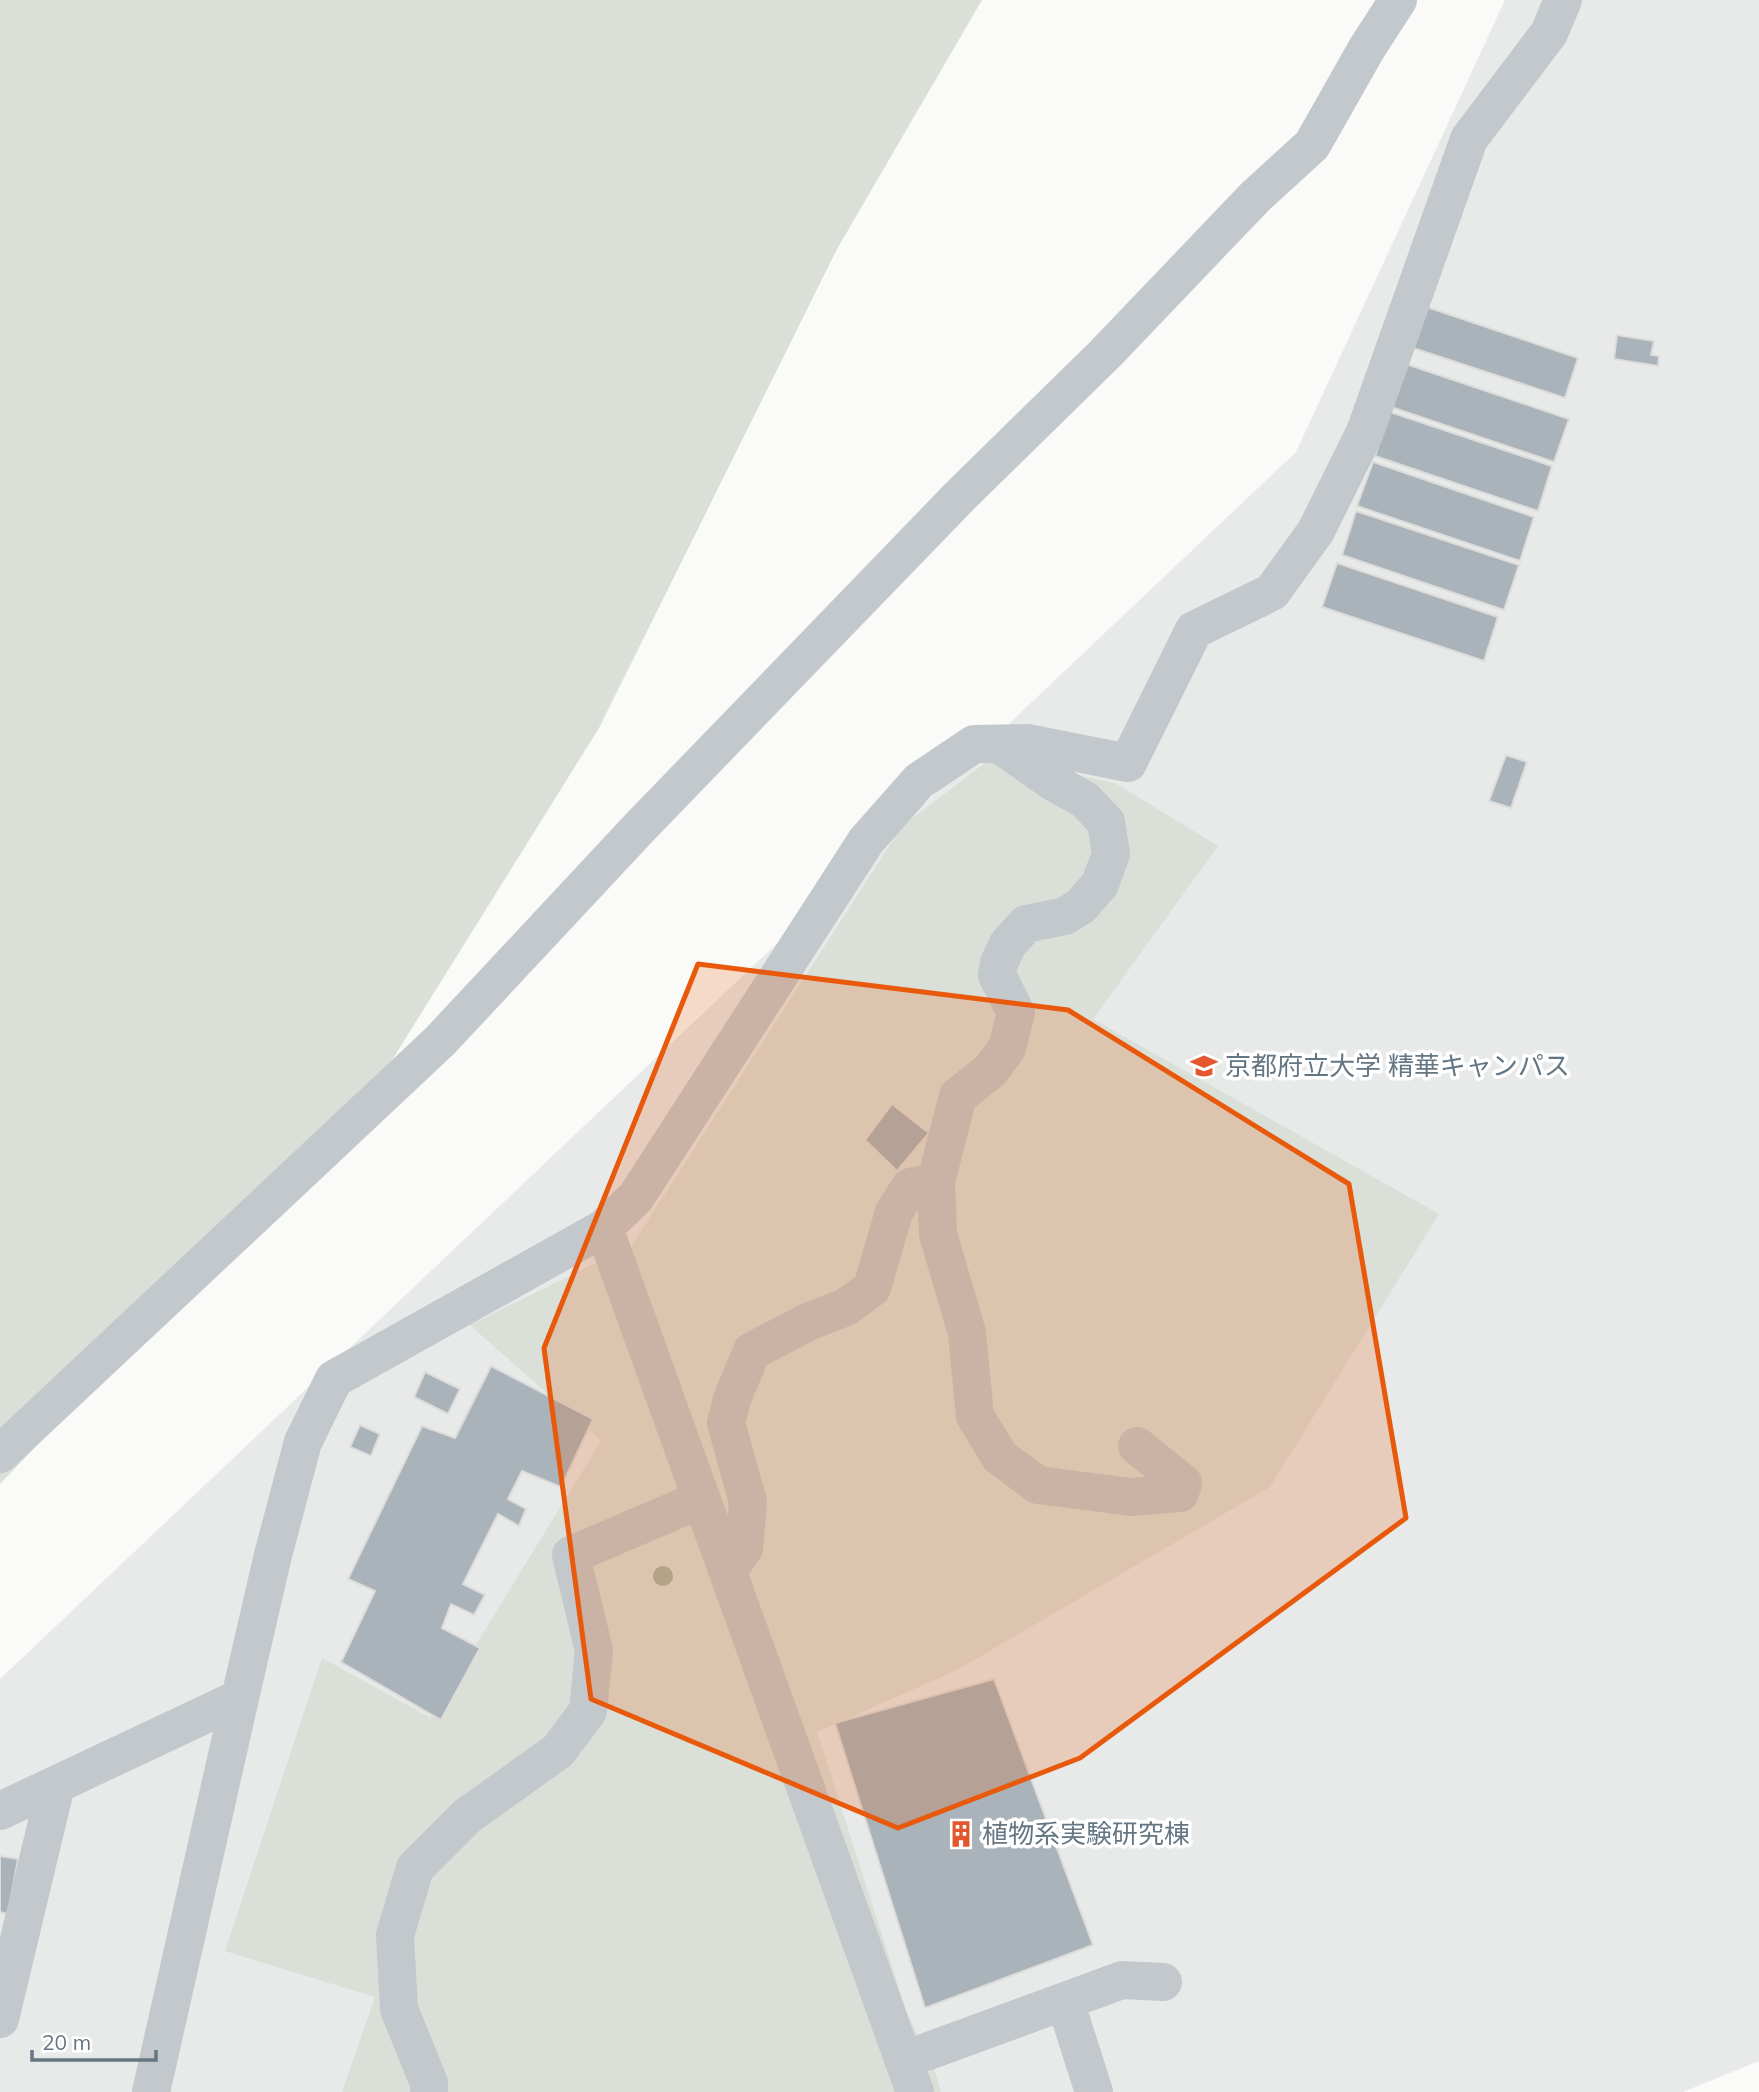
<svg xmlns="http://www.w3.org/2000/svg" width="1759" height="2092" viewBox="0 0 1759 2092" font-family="Mulish,'Noto Sans JP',sans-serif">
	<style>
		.built { fill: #e8e9e9 }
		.green { fill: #dadfd7 }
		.building { fill: #aab3b9; stroke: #dcdcda; stroke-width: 2 }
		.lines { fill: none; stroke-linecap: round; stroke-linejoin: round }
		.minor { stroke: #c3c8cc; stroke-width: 38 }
		.tree { fill: #aab4a7 }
		.marked { fill: #e8590c; fill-opacity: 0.2; stroke: #e8590c; stroke-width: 5; stroke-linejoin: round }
		.labels { text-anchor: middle; stroke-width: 7; stroke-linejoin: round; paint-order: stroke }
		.poi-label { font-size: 26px; fill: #657683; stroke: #fff; text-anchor: start }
	</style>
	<rect width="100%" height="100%" fill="#fafaf8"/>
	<path class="built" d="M1505,0H1759V2061L1683,2092H0V1679L1296,452Z"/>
	<path class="green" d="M0,0H982L837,249L599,728L369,1097L0,1484Z
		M993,757L1115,783L1218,846L1093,1019L1439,1214L1270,1487L957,1670L817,1732L907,2013L934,2068L941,2092H342L375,1997L225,1951L322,1658L431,1718L601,1441L470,1325L632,1245L902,826Z"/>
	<path class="building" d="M1424,306L1578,358L1565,398L1410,347Z
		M1617,335L1654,341L1651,355L1659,356L1658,366L1614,359Z
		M1406,364L1569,419L1554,462L1391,407Z
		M1390,412L1552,466L1538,511L1375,456Z
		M1373,462L1534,517L1520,561L1357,506Z
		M1356,511L1519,565L1504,610L1342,555Z
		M1337,563L1498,617L1484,661L1322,607Z
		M1506,755L1527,762L1511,808L1489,801Z
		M892,1104L929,1133L897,1171L865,1140Z
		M491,1366L593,1419L561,1487L522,1471L508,1499L526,1509L519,1526L498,1514L463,1584L485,1595L474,1615L451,1604L442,1628L480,1648L441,1720L341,1662L375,1591L348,1579L422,1426L455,1438Z
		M425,1372L460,1389L448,1414L414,1397Z
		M360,1425L380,1434L371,1456L350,1447Z
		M994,1679L1093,1945L925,2008L835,1723Z
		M0,1856L18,1859L8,1914L0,1912Z"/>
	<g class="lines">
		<path class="minor" d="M936,1181L958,1096L991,1070L1007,1048L1016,1013L997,975L999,963L1008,944L1026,924L1065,916L1081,906L1100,884L1111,854L1106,822L1085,800L1053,782L999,744
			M604,1228L915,2092
			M0,1454L440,1041L639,828L960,496L1105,354L1256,196L1312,145L1367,48L1398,0
			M728,1571L744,1548L748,1502L726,1423L732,1399L752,1351L810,1321L846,1307L872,1288L894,1212L910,1187L936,1181L938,1234L967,1333L975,1416L1000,1457L1038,1485L1131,1497L1180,1493L1183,1483L1137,1446
			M0,1811L240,1698L273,1555L303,1442L334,1379L604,1228L636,1197L866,841L919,781L974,744L1027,743L1128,763L1194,630L1272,592L1316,531L1365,432L1469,139L1549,33L1563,0
			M0,2019L56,1785
			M926,2052L1065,2001
			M151,2092L240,1698
			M429,2092V2083L399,2009L395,1935L415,1868L467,1816L558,1751L588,1711L594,1651L571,1555L702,1499
			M1094,2092L1065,2001L1122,1980L1163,1982"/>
	</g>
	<circle class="tree" cx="663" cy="1576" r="10"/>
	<path class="marked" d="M698,964L1068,1010L1349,1184L1406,1518L1080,1758L898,1828L591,1699L544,1348Z"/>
	<defs>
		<symbol id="university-bare" viewBox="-9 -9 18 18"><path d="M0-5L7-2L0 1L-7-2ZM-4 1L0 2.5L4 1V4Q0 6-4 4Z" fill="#e4572e" stroke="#fff" stroke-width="2.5" paint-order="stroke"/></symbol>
		<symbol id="building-bare" viewBox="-9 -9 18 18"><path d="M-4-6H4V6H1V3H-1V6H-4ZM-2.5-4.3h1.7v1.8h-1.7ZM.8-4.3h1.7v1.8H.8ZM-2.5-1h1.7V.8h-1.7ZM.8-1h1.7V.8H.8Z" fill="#e4572e" stroke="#fff" stroke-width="2.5" paint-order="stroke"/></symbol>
	</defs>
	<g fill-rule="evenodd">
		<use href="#university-bare" x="1185" y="1047" width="38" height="38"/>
		<use href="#building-bare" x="942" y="1815" width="38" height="38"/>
	</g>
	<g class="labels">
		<g class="poi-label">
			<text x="1225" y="1075">京都府立大学 精華キャンパス</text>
			<text x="982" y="1843">植物系実験研究棟</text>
		</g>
	</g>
	<path d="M32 2050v10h124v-10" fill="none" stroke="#657683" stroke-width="3.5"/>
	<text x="42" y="2050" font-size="21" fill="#657683" stroke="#ffffff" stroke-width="5" paint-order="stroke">20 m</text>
</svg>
